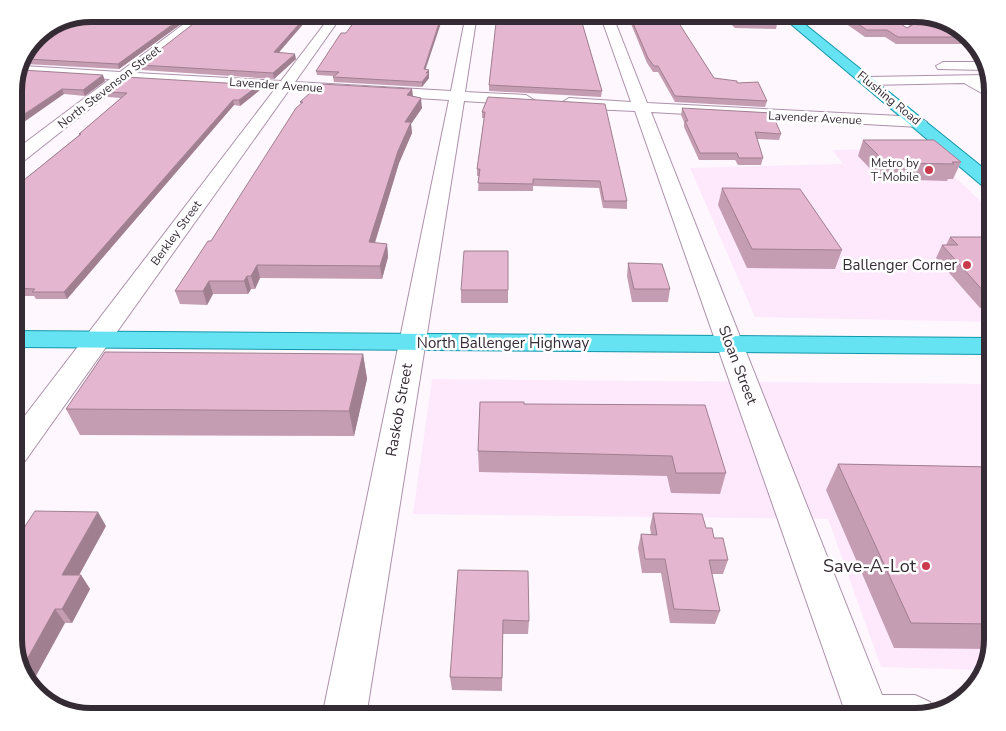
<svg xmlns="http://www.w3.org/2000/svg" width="1006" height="731" viewBox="0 0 1006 731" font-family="'Nunito Sans',sans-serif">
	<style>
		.built { fill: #fee9fc }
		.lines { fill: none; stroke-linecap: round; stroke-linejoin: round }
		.minor-casing { stroke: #ac91aa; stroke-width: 2 }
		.major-casing { stroke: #1396aa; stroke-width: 2 }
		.minor { fill: #fff; fill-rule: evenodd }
		.major { fill: #66e3f2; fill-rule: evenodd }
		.wall { fill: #c59db2 }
		.shaded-wall { fill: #a07f91 }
		.building { fill: #e5b6cf; stroke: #a07f91 }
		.poi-dot { fill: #ca3a4d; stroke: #fff; stroke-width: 2 }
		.labels { text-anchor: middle; stroke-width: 5; stroke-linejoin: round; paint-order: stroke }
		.far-street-label { font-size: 12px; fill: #352b35; stroke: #fff }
		.far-poi-label { font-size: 12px; fill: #352b35; stroke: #fff; text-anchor: end }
		.poi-label { font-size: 15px; fill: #352b35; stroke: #fff; text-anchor: end }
		.street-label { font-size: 15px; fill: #352b35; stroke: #fff }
		.near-poi-label { font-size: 18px; fill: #352b35; stroke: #fff; text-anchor: end }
		.rim { fill: none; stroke: #352b35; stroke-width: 6 }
	</style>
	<rect width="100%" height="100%" fill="#fef8fe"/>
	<path class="built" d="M924,148L992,212V322L755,317L690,168L843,164L832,150Z
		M432,379L992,384V640L982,670L881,667L828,519L413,514Z"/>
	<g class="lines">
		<defs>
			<path id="minor" d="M197,14H210L136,73L281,81L332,14H343L295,82L451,91L466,14H477L465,92L526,95L534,100L526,105L464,101L366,717H322L449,100L289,90L25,461L14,465V430L275,89L126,80L20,164L14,165V151L110,79L20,74L24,66L120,72Z
				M600,14H612L647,103L919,117L927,122L919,127L651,112L882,695H915L930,702L935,713L915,717H847L635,111L569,108L561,103L569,98L631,102Z
				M943,62H985L987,70L938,69L936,66Z
				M985,75L989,76L990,82L984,83L992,88V99L964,83L868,85L861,81L868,77Z"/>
			<path id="major" d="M779,14H792L992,175V190L985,188Z
				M14,331L992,338V354L14,347Z"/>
		</defs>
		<use href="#minor" class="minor-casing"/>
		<use href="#major" class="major-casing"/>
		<use href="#minor" class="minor"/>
		<use href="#major" class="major"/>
	</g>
	<path class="wall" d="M91,14H195L119,69L25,64L40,33Z
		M627,14H673L714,78L737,83L767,101L765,107L675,102L658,72H653L647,63Z
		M720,14H773L778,19L776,29L735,28Z
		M832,14H885L907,28L910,26L892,14H915L962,30L974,44H896L885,37H865Z
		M583,26L602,91L601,97L489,91V85Z
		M279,53L296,59L274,79L142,70L140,65Z
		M429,70V78L422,87L334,82L333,77L334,76L317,75L316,71Z
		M105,81L85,96L64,94L14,86Z
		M259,85L260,90L240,106L234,105L67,299H36L34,296H14V188L79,135V134L121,98L108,97L106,92Z
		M412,89L413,96L422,108L411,124L412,133L399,163L375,243L387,244L388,257L382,279L260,278L255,289H251L248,294H213L207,305L180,304L175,291L211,241L301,104L300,102Z
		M488,97L627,201V209L603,208L599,188L533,186V191H478L479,176H477V169L484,118H482V112Z
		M682,108L781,134L779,140L757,139L763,158L761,165H738L735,160H699L684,127V122L681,115Z
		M991,136H992V151L986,146Z
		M863,140L961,162L953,179H948L947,181L880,179L858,156Z
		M722,188L842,250L835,269L747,268L718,205Z
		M950,237L992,248V308H980L936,258L942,245H946Z
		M508,251V303H461V290Z
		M628,263L670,289L668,302H632L627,276Z
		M363,354L367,379L354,436L80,435L66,409Z
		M524,404L726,473L720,494L671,493L667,476L479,472L478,451Z
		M838,464L992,467V640L989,649L894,648L826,490Z
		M653,513L706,528L714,538L728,560L723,574H712L720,611L715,624L670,623L661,573H642L638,548L641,534L651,535L650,527Z
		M106,526L79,575H81L90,589L72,623H65L14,645Z
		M458,570L529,621L528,634H503L502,691L452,690L450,677Z"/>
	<path class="shaded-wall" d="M187,14H195L119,69L118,64Z
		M308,14H312L275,57L274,52Z
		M442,14H444L424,74V69Z
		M295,54L296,59L274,79L273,73Z
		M429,70V78L422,87V82L426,73Z
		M103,75L105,81L85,96L83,90Z
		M259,85L260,90L240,106L239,100Z
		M62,89L64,94L14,129V121Z
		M412,89L413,99L407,95Z
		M421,98L422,108L411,124L412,133L399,163L371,255L369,242L405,122Z
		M233,100L234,105L67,299L64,292Z
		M387,244L388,257L382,279L380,266Z
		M257,265L260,278L255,289L251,276Z
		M247,276L251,289L248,294L244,281Z
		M209,281L213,294L207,305L203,291Z
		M363,354L367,379L354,436L349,411Z
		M98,512L106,526L72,588L62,575Z
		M81,575L90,589L72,623L62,609Z
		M55,609L65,623L31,685L22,674L21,670Z"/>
	<path class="building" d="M91,14H187L118,64L27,59L40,33Z
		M206,14H308L274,52L295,54L273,73L140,65Z
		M360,14H442L424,69L429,70L426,73H429L422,82L333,77L339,72L316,71L341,33H346Z
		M497,14H580L583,26L602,91L489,85Z
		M629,14H673L714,78L737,81V83L758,82L767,101L675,96L658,66H654L648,58Z
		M732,14H773L778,19L737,18Z
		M843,14H885L907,28L914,24V21L904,14H915L962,30L968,37H898L887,30H867Z
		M22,70L103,75L83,90L62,89L14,121V86Z
		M126,77L259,85L239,100H233L64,292H32L35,289L14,288V188L81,134H79L127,93L106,92Z
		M320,84L412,89L407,95L421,98L405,122H411L398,151L369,242L387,244L380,266L257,265L251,276H247L244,281H209L203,291H175L208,241H211L296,108L303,102H300Z
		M488,97L605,104L627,201H604L600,181L533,179V184L478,183L480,169H477L485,112H482Z
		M682,108L772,113L781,134L755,132L763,158H739L737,153H700L685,121H688Z
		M863,140H934L961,162H952L954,164L886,163Z
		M722,188L800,189L842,250L752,249Z
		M950,237H982L992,248V295H987L942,245H958Z
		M464,251H508V290H461Z
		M628,263L662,264L670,289H634Z
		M105,352L363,354L349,411L66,409Z
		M480,402H524V404L705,405L726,473H676L672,456L478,451Z
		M838,464L992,467V624L911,623Z
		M35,511L98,512L62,575H81L62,609H55L21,670L14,645V543Z
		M653,513L702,514L706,528H712L714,538H723L728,560H709L720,611L674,609L665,559H645L641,534L657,535Z
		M458,570L528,571L529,621L503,620L502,678L450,677Z"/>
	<g class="poi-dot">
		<circle cx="929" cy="170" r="5"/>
		<circle cx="967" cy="265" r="5"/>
		<circle cx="926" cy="566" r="5"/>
	</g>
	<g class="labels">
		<g class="far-street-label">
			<text transform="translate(276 85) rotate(4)" y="4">Lavender Avenue</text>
			<text transform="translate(109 87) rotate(-38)" y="4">North Stevenson Street</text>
			<text transform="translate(889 98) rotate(39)" y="4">Flushing Road</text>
			<text transform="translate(815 118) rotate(3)" y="4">Lavender Avenue</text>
			<text transform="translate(176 233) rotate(-54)" y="4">Berkley Street</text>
		</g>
		<g class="far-poi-label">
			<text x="919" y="167">Metro by<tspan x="919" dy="14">T-Mobile</tspan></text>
		</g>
		<g class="poi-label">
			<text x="957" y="270">Ballenger Corner</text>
		</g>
		<g class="street-label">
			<text x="503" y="348">North Ballenger Highway</text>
			<text transform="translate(738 365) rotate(69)" y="5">Sloan Street</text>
			<text transform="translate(399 410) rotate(-80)" y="5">Raskob Street</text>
		</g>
		<g class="near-poi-label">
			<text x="916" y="572">Save-A-Lot</text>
		</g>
	</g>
	<path d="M0 0H1006V731H0ZM91 22H915A69 69 0 0 1 984 91V639A69 69 0 0 1 915 708H91A69 69 0 0 1 22 639V91A69 69 0 0 1 91 22Z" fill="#fff" fill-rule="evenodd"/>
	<path class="rim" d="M91 22H915A69 69 0 0 1 984 91V639A69 69 0 0 1 915 708H91A69 69 0 0 1 22 639V91A69 69 0 0 1 91 22Z"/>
</svg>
